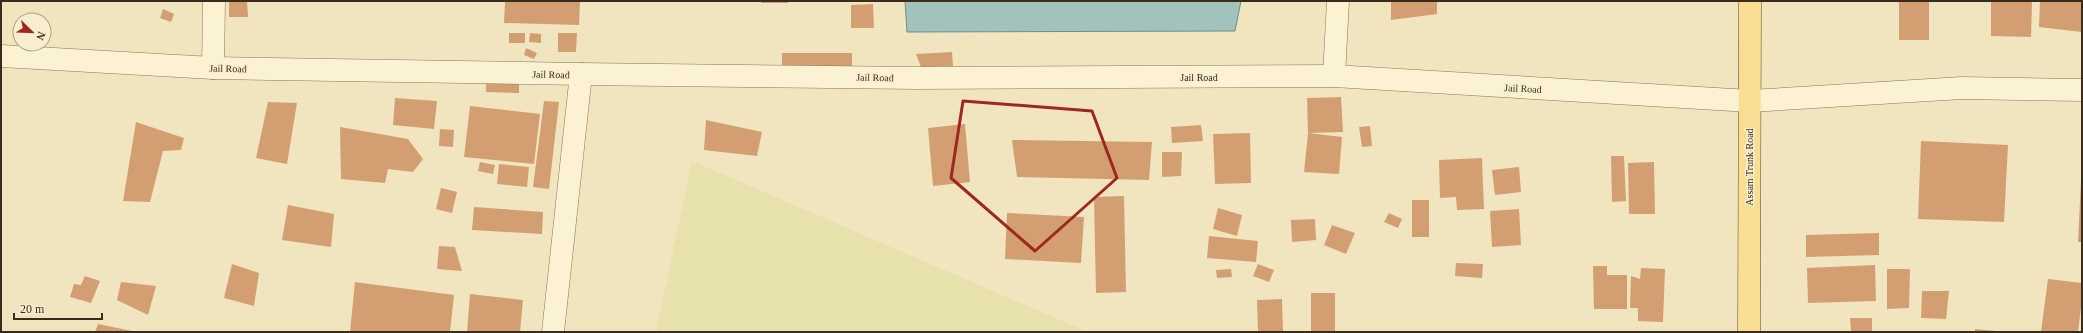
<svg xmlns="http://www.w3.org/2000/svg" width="2083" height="333" viewBox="0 0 2083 333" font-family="'Times New Roman',serif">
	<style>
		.farmland { fill: #e7e1ac }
		.water { fill: #a2c3bb; stroke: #699189 }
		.building { fill: #d39f72 }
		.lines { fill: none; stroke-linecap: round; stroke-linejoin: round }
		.minor-casing { stroke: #8b7556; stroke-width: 23 }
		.tertiary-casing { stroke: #8b7556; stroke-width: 23 }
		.primary-casing { stroke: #59422b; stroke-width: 23 }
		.minor { stroke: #fbf1d3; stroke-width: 22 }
		.tertiary { stroke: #fbf1d3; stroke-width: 22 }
		.primary { stroke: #f8de93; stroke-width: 22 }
		.marked { fill: none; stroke: #9f2721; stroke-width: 3; stroke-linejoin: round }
		.labels { text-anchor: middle; stroke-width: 3; stroke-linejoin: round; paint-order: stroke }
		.street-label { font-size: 10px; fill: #3a2c1c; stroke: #f8eecf }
	</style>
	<rect width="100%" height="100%" fill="#f1e5bf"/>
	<path class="farmland" d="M692,161L1088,332H656Z"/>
	<path class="water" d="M905,1H1241L1235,31L907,32Z"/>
	<path class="building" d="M229,1H247L248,17H229Z
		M505,1H580L579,25L504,23Z
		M761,1H788V3H761Z
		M1391,1H1437V14L1391,20Z
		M1899,1H1929V40H1899Z
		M1991,1H2032L2031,37L1991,36Z
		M2040,1H2082V32L2039,27Z
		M873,4L874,28H851V5Z
		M163,9L174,14L171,22L160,18Z
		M509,33H525V43H509Z
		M530,33L541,34V43L529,42Z
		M558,33H577L576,52H558Z
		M526,48L537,53L534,59L524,55Z
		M952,52L953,66L921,67L916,54Z
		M782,53H852V66H782Z
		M486,79H519V93L486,92Z
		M1341,97L1343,132L1308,133L1342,137L1339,174L1304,172L1308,133L1307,98Z
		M395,98L437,101L434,129L393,125Z
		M544,101L559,102L549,189L533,187Z
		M268,102L297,103L287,164L256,158Z
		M470,106L540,114L534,164L464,157Z
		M706,120L762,132L757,156L704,150Z
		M136,122L184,138L181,150L163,151L150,202L123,201Z
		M965,124L970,182L933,186L928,128Z
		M1201,125L1203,141L1172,143L1171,127Z
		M1370,126L1372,146L1362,147L1359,127Z
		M340,127L408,139L423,159L413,172L388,169L385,183L341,179Z
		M440,129L454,130L453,147L439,146Z
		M1250,133L1251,183L1215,184L1213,134Z
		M1012,140L1152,142L1149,180L1017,177Z
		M1921,141L2008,145L2004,222L1918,219Z
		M1162,152H1182L1181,176L1162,177Z
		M1611,156H1624L1626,201L1612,202Z
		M1482,158L1484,209L1457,210L1456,197L1440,198L1439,160Z
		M480,162L495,165L493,174L478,171Z
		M1654,162L1655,214H1629L1628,163Z
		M499,164L529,167L527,187L497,184Z
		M1519,167L1521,192L1495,195L1492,170Z
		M2081,181H2082V242H2078Z
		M441,188L457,192L452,213L436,209Z
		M1124,196L1126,292L1096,293L1094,197Z
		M1412,200H1429V237H1412Z
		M288,205L334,214L331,247L282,240Z
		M474,207L543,212L542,234L472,230Z
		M1218,208L1242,215L1237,236L1213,229Z
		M1519,209L1521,245L1492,247L1490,211Z
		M1007,213L1084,217L1081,263L1005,259Z
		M1389,213L1402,219L1398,228L1384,222Z
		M1315,219L1316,240L1292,242L1291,220Z
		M1332,225L1355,233L1346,254L1324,245Z
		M1879,233V255L1806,257V235Z
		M1209,236L1258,241L1256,262L1207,258Z
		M439,246L455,247L462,271L437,269Z
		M1456,263L1483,264L1482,278L1455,276Z
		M232,264L259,273L254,306L224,298Z
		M1258,264L1274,270L1269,282L1253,276Z
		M1875,265L1876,301L1808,303L1807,268Z
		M1593,266H1607V275H1627V309H1594Z
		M1641,268L1665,269L1663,322L1638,321V308H1630L1631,276L1640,279Z
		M1231,269L1232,277L1217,278L1216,270Z
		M1887,269H1910L1909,308L1887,309Z
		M85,276L100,281L91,303L70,297L74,284L81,285Z
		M2048,279L2082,283V300L2078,332H2041Z
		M121,282L156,286L148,315L117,300Z
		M355,282L454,295L450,332H350Z
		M1922,291H1949L1946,319L1921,318Z
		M1311,293H1335V332H1311Z
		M470,294L523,300L520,332H467Z
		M1282,299L1283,332H1258L1257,300Z
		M1850,318H1872V332H1851Z
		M98,324L132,331V332H95Z
		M1975,329L1996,331V332H1975Z"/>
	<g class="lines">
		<defs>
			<path id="minor" d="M213,68L214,1
				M1334,76L1338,1
				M1750,101L1962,88L2082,90
				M553,332L581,74"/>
			<path id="tertiary" d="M1,56L213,68L581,74L917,78L1334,76L1750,101"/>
			<path id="primary" d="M1749,332L1750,1"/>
		</defs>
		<use href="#minor" class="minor-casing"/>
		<use href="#tertiary" class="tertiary-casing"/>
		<use href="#primary" class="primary-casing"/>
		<use href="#minor" class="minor"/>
		<use href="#tertiary" class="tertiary"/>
		<use href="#primary" class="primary"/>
	</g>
	<path class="marked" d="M963,101L1092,111L1117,178L1035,251L951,178Z"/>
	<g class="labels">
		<g class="street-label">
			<text transform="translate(228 68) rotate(1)" y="4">Jail Road</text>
			<text transform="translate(551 74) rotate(1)" y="4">Jail Road</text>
			<text transform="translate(875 77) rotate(1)" y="4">Jail Road</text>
			<text x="1199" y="81">Jail Road</text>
			<text transform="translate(1523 88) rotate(3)" y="4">Jail Road</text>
			<text transform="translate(1749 167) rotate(-90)" y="4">Assam Trunk Road</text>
		</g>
	</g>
	<rect width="2083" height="333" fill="none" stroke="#3a2c1c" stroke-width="4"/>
	<g transform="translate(32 32) rotate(113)"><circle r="19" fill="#f8eecf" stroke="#aca087"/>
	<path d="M0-3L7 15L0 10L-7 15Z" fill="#9f2721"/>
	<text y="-6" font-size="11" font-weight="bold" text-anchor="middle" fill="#3a2c1c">N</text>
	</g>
	<path d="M14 313v6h88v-6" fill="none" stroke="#3a2c1c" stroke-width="2"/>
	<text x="20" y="313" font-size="12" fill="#3a2c1c" stroke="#f8eecf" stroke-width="3" paint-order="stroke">20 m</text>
</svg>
